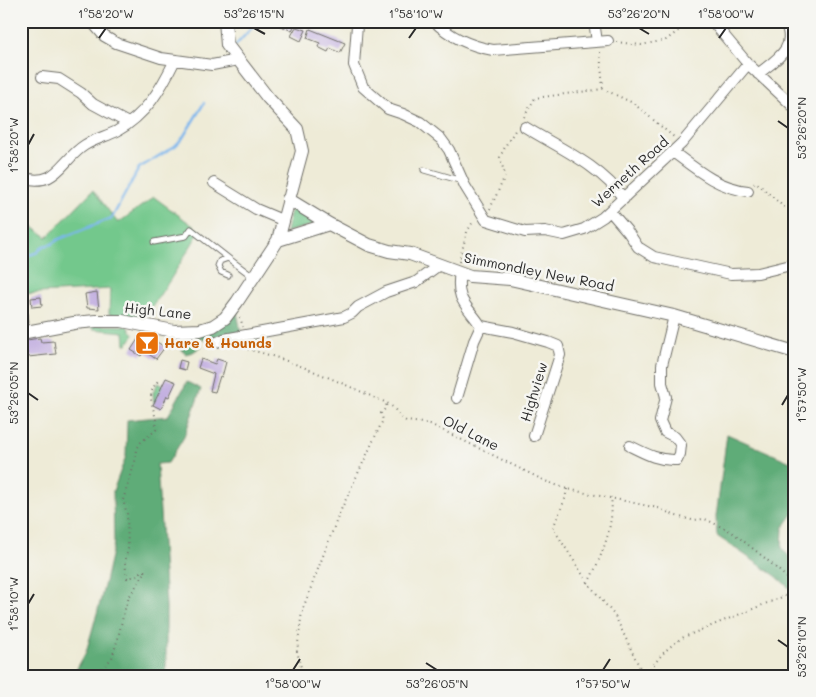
<svg xmlns="http://www.w3.org/2000/svg" width="816" height="697" viewBox="0 0 816 697" font-family="Mali,sans-serif">
	<style>
		.green { fill: #73c88c; stroke: #4f7a5c }
		.forest { fill: #5eac78; stroke: #446c52 }
		.lines { fill: none; stroke-linecap: round; stroke-linejoin: round }
		.stream { stroke: #7bb6ed; stroke-width: 2.5 }
		.building { fill: #bba5de }
		.service-casing { stroke: #6f6e67; stroke-width: 7 }
		.minor-casing { stroke: #6f6e67; stroke-width: 12 }
		.tertiary-casing { stroke: #6f6e67; stroke-width: 14 }
		.path { stroke: #6f6e67; stroke-width: 2; stroke-dasharray: 1 4; stroke-linecap: butt }
		.service { stroke: #fff; stroke-width: 5 }
		.minor { stroke: #fff; stroke-width: 10 }
		.tertiary { stroke: #fff; stroke-width: 12 }
		.ticks { fill: none; stroke: #2b2b2b; stroke-width: 2 }
		.labels { text-anchor: middle; stroke-width: 5; stroke-linejoin: round; paint-order: stroke }
		.street-label { font-size: 14px; fill: #2b2b2b; stroke: #f6f6f2 }
		.food-label { font-size: 14px; font-weight: bold; fill: #c56008; stroke: #f6f6f2; text-anchor: start }
		.neatline { fill: none; stroke: #2b2b2b; stroke-width: 2 }
		.ticks-label { font-size: 12px; text-anchor: middle; fill: #2b2b2b }
	</style>
	<rect width="100%" height="100%" fill="#f6f6f2"/>
	<filter id="ink" filterUnits="userSpaceOnUse"><feTurbulence type="fractalNoise" baseFrequency=".02" numOctaves="2"/><feDisplacementMap in="SourceGraphic" scale="10" xChannelSelector="R" yChannelSelector="G"/><feConvolveMatrix kernelMatrix="1 2 1 2 8 2 1 2 1" color-interpolation-filters="sRGB"/></filter>
	<filter id="wash" filterUnits="userSpaceOnUse"><feTurbulence type="fractalNoise" baseFrequency=".0096" numOctaves="4" result="noise"/><feDisplacementMap in="SourceGraphic" scale="20" xChannelSelector="R" yChannelSelector="G"/><feGaussianBlur stdDeviation="1.12" result="paint"/><feColorMatrix in="noise" values="0 0 0 0 0 0 0 0 0 0 0 0 0 0 0 0 0 1.4 0 .05"/><feComposite in="paint" operator="in"/></filter>
	<g filter="url(#wash)">
		<rect width="100%" height="100%" fill="#eeebd7"/>
		<path class="green" d="M93,190L118,223L154,197L200,231L170,280L144,318L109,314L110,289L21,294V225L25,222L47,237Z
			M291,210H296L314,222L313,225L286,232Z
			M93,325L128,326L134,335L127,344H125L124,332L93,329Z
			M257,336L258,349L225,342Z
			M158,383L163,385L154,404L153,392Z"/>
		<path class="forest" d="M236,308L241,332L212,337L207,341L192,335Z
			M180,340L193,345L202,346L193,352L185,354L181,348Z
			M187,382L201,389L184,437L168,463L157,464L166,606V676H73L86,652L101,599L114,543L113,491L126,456L127,420L168,416Z
			M727,434L795,464V511L783,528L782,548L795,564V593L776,576L717,536L716,517Z"/>
		<g class="lines">
			<path class="stream" d="M236,45L258,21
				M21,258L38,252L43,246L52,244L59,239L112,218L139,168L175,146L182,139L204,103"/>
		</g>
		<g id="blocks">
			<path class="building" d="M270,21H296L292,31Z
				M296,27L306,30L301,41L291,36Z
				M310,29L345,43L340,53L330,48L328,52L318,47L320,43L307,38Z
				M97,292L99,309L87,308L85,294Z
				M41,297L42,306L32,307L31,298Z
				M21,313H28L29,323L21,325Z
				M142,333L165,347L156,359L144,351L141,356L131,350Z
				M40,338L41,342L54,341L56,354L28,357L24,341H21Z
				M201,359L215,364L217,359L226,362L222,377L220,376L215,392L210,391L214,374L198,368Z
				M180,360L187,362L185,370L178,368Z
				M166,378L176,382L169,397L167,396L161,409L153,405Z"/>
		</g>
	</g>
	<g filter="url(#ink)">
		<use href="#blocks" fill-opacity="0" stroke="#6f6e67" stroke-width="1"/>
		<g class="lines">
			<defs>
				<path id="service" d="M424,170L462,181
					M154,242L186,236L191,229L228,258
					M228,275L221,272L218,266L220,261L228,258L252,276"/>
				<path id="minor" d="M91,21L104,36L116,43L161,58L212,65L238,60
					M360,21L357,25L354,65L363,87L388,109L403,114L420,122L441,139L449,150L465,186L486,220L525,232L545,231L564,235L584,229L603,217L682,143L748,64
					M434,21C451,38 470,46 493,50L608,41
					M712,21L748,64L795,108
					M595,28L597,42
					M758,74C777,59 799,47 784,21
					M42,77L59,79L81,93L93,104L128,123
					M525,127C559,148 600,165 624,199
					M673,152C697,170 718,188 748,191
					M21,177C57,189 61,160 85,145C95,139 107,136 117,131C146,115 161,89 175,60
					M214,183L256,209L282,220
					M610,211L628,232L638,247L654,257L731,274L758,273L795,264
					M460,272C455,301 467,305 481,326L513,332L548,342L558,346L560,355L534,436
					M217,342L224,339L344,317L352,313L358,307L386,292L416,282L439,265
					M457,398L474,341L481,326
					M630,446C646,454 659,461 677,460L680,454L681,445L675,437L665,432L660,421L666,397L662,383V365L674,316"/>
				<path id="tertiary" d="M288,199L329,224L369,245L389,251L410,254L470,276L510,279L674,316L795,352
					M278,240L329,224
					M21,333L74,323L96,321H122L174,331L200,330L213,326L225,318L237,302L278,240L302,151L297,129L268,98L227,45L225,21"/>
			</defs>
			<use href="#service" class="service-casing"/>
			<use href="#minor" class="minor-casing"/>
			<use href="#tertiary" class="tertiary-casing"/>
			<path class="path" d="M616,42L641,45L666,40L692,21
				M600,52L603,89
				M524,117L535,98L603,89L633,103L675,138
				M754,184L756,182L785,208L795,209
				M490,209L505,176L500,157L507,143L516,129
				M459,262L467,232L474,220
				M240,317L243,327
				M238,347C290,358 338,382 387,403L394,408L399,416L406,421L430,424L545,481L567,489L658,508L676,516L692,520L705,519L732,532L766,559L795,585
				M567,489L565,499L553,528L588,583L615,616L642,672L653,676
				M588,583C601,558 615,525 611,497
				M648,673C658,658 668,646 684,637L787,595L795,589
				M95,676L112,658L118,638L124,612L129,597L146,571H141L137,576L127,578L125,562L128,549L127,514L123,500L135,462L137,449L141,442L156,430C159,411 142,399 158,381
				M303,676L297,651L302,611L339,514L383,420L381,413L385,409L387,403"/>
			<use href="#service" class="service"/>
			<use href="#minor" class="minor"/>
			<use href="#tertiary" class="tertiary"/>
		</g>
	</g>
	<path class="ticks" d="M254,28L265,34M639,28L649,34M99,38L106,28M409,38L416,28M719,38L726,28M778,121L788,128M28,145L34,134M28,393L38,400M782,405L788,395M28,604L34,594M778,640L788,647M426,663L437,670M293,670L300,659M603,670L610,659"/>
	<defs>
		<symbol id="bar-square" viewBox="-11 -11 22 22"><rect x="-9" y="-9" width="18" height="18" rx="4" fill="#e8710a" stroke="#f6f6f2"/><path d="M-6-5H6L.8 .8V4.5H3.5V6h-7V4.5H-.8V.8Z" fill="#fff"/></symbol>
	</defs>
	<g fill-rule="evenodd">
		<use href="#bar-square" x="133" y="329" width="28" height="28"/>
	</g>
	<g class="labels">
		<g class="street-label">
			<text transform="translate(630 172) rotate(-42)" y="5">Werneth Road</text>
			<text transform="translate(539 272) rotate(11)" y="5">Simmondley New Road</text>
			<text transform="translate(158 311) rotate(6)" y="5">High Lane</text>
			<text transform="translate(534 392) rotate(-73)" y="5">Highview</text>
			<text transform="translate(471 433) rotate(27)" y="5">Old Lane</text>
		</g>
		<g class="food-label">
			<text x="164" y="348">Hare &amp; Hounds</text>
		</g>
	</g>
	<rect width="816" height="697" fill="none" stroke="#f6f6f2" stroke-width="55"/>
	<rect x="28" y="28" width="760" height="642" class="neatline"/>
	<g class="ticks-label">
		<text x="106" y="18">1°58'20"W</text>
		<text x="254" y="18">53°26'15"N</text>
		<text x="416" y="18">1°58'10"W</text>
		<text x="639" y="18">53°26'20"N</text>
		<text x="726" y="18">1°58'00"W</text>
		<text transform="translate(802 128) rotate(-90)" y="4">53°26'20"N</text>
		<text transform="translate(14 145) rotate(-90)" y="4">1°58'20"W</text>
		<text transform="translate(14 393) rotate(-90)" y="4">53°26'05"N</text>
		<text transform="translate(802 395) rotate(-90)" y="4">1°57'50"W</text>
		<text transform="translate(14 604) rotate(-90)" y="4">1°58'10"W</text>
		<text transform="translate(802 647) rotate(-90)" y="4">53°26'10"N</text>
		<text x="293" y="688">1°58'00"W</text>
		<text x="437" y="688">53°26'05"N</text>
		<text x="603" y="688">1°57'50"W</text>
	</g>
</svg>
